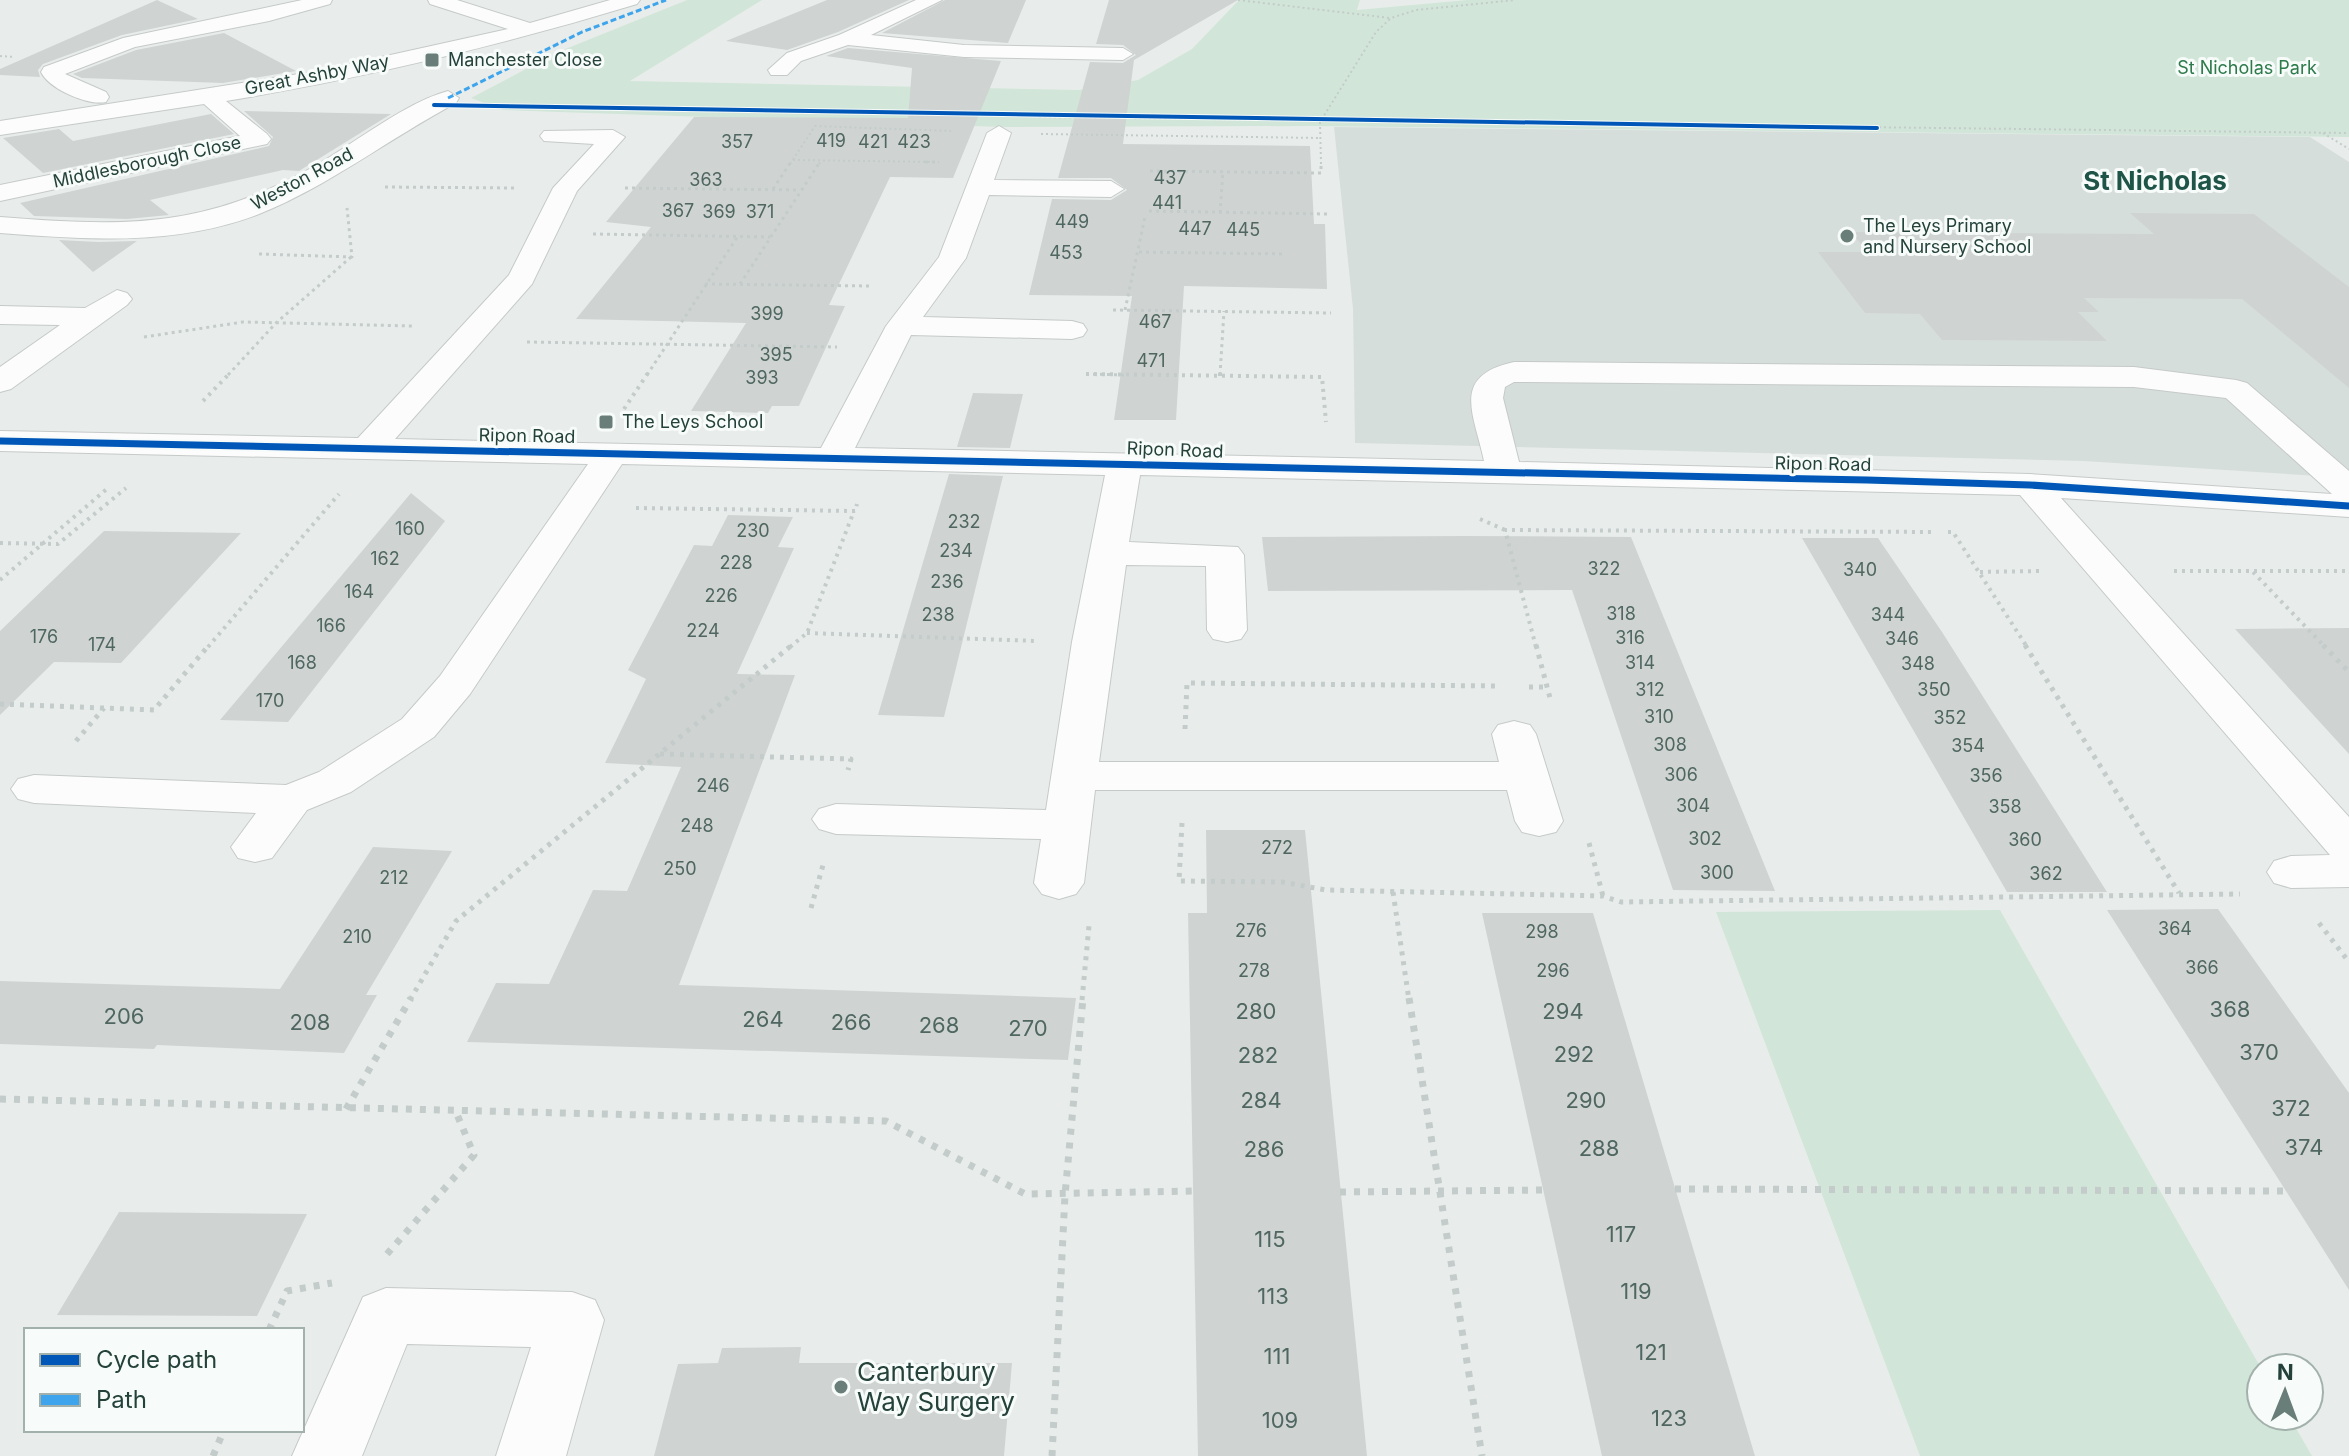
<svg xmlns="http://www.w3.org/2000/svg" width="2349" height="1456" viewBox="0 0 2349 1456" font-family="Inter,sans-serif">
	<style>
		.built { fill: #d6dedb }
		.green { fill: #d1e6d8 }
		.building { fill: #cfd4d2 }
		.lines { fill: none; stroke-linecap: round; stroke-linejoin: round }
		.minor-casing { stroke: #c5cac8; stroke-width: 2 }
		.path-far4 { stroke: #c3ccca; stroke-width: 2; stroke-dasharray: 2 3; stroke-linecap: butt }
		.path-far3 { stroke: #c3ccca; stroke-width: 3; stroke-dasharray: 3 4; stroke-linecap: butt }
		.path-far2 { stroke: #c3ccca; stroke-width: 4; stroke-dasharray: 3 5; stroke-linecap: butt }
		.path-far1 { stroke: #c3ccca; stroke-width: 5; stroke-dasharray: 4 6; stroke-linecap: butt }
		.path { stroke: #c3ccca; stroke-width: 7; stroke-dasharray: 6 8; stroke-linecap: butt }
		.minor { fill: #fcfcfc; fill-rule: evenodd }
		.quiet { stroke: #3ea4ec; stroke-width: 3; stroke-dasharray: 6 3; stroke-linecap: butt }
		.cycleway-far1-casing { stroke: #f7fbf9; stroke-width: 6 }
		.cycleway-casing { stroke: #f7fbf9; stroke-width: 11 }
		.cycleway-far1 { stroke: #0057b8; stroke-width: 4 }
		.cycleway { stroke: #0057b8; stroke-width: 7 }
		.poi-dot { fill: #697e78; stroke: #f7fbf9; stroke-width: 3 }
		.labels { text-anchor: middle; stroke-width: 6; stroke-linejoin: round; paint-order: stroke }
		.far-poi-label { font-size: 18px; fill: #24423a; stroke: #f7fbf9; text-anchor: start }
		.far-park-label { font-size: 18px; fill: #2d7a4b; stroke: #f7fbf9 }
		.far-street-label { font-size: 18px; fill: #24423a; stroke: #f7fbf9 }
		.number-label { font-size: 18px; fill: #506761 }
		.near-number-label { font-size: 22px; fill: #506761 }
		.far-district-label { font-size: 26px; font-weight: bold; fill: #1f5548; stroke: #f7fbf9 }
		.near-poi-label { font-size: 26px; fill: #24423a; stroke: #f7fbf9; text-anchor: start }
	</style>
	<rect width="100%" height="100%" fill="#e8edeb"/>
	<path class="built" d="M1334,127L2310,137L2349,162V478L2083,461L1355,443L1353,309Z"/>
	<path class="green" d="M687,0H762L630,81L1079,90L1138,80L1192,49L1239,0H1360L1357,10L1467,0H2349V137L1310,126L1001,127L503,110L471,98L558,52Z
		M2000,910L2261,1368V1416H2289L2312,1456H1920L1716,912Z"/>
	<path class="building" d="M157,0L198,19L122,35L43,64L38,70L40,77L0,75V69Z
		M827,0H909L838,32L787,50L726,41Z
		M945,0H1026L1008,43L882,33Z
		M1109,0H1238L1134,60L1123,144L1310,146L1314,224H1325L1327,289L1184,286L1176,420H1114L1132,296L1029,295L1052,199L1111,200L1127,190L1111,178H1058L1090,62L1123,63L1136,55L1123,45L1096,44Z
		M224,33L296,71L223,83L82,78L73,74L136,50Z
		M848,48L1001,61L953,178L890,177L829,305L845,306L799,406H772L768,413L691,411L746,323L576,319L651,227L606,222L694,117L908,118L912,68L826,56Z
		M244,111L391,114L299,171L283,170L150,200L169,215L127,219L34,216L20,203L269,146L273,137Z
		M211,114L234,134L43,173L3,138L59,129L73,141Z
		M2130,213L2254,214L2349,287V388L2242,299L2084,298L2099,312H2078L2107,341L1942,340L1920,314L1865,313L1818,252H1868L1851,232L2154,234Z
		M59,240L98,242L137,241L93,272Z
		M973,393L1023,394L1010,448L957,447Z
		M949,474L1003,476L944,717L878,715Z
		M411,493L445,521L288,722L220,720Z
		M728,515L793,517L778,547L794,548L737,674L795,675L679,985L1076,998L1068,1060L467,1042L496,983L549,984L593,890L627,891L681,767L605,763L646,679L628,670L694,545L712,546Z
		M104,531L241,533L121,663L54,662L0,715V631Z
		M1464,536L1631,537L1775,891L1673,890L1572,590L1268,591L1262,537Z
		M1802,538H1878L1942,632L2107,892H2007Z
		M2349,628V754L2235,629Z
		M1206,830H1305L1367,1456H1198L1188,913H1207Z
		M373,847L452,851L366,995H377L344,1053L157,1045L154,1049L0,1044V981L280,989Z
		M2218,909L2349,1093V1290L2107,910Z
		M1482,913H1593L1755,1456H1602Z
		M119,1212L307,1214L257,1316L57,1315Z
		M801,1347L799,1363H1012L1004,1456H654L678,1364L718,1363L722,1348Z"/>
	<g class="lines">
		<defs>
			<path id="minor" d="M302,0H332L330,4L269,21L135,47L65,74L106,92L109,97L106,102C88,106 49,89 41,72L44,67L123,38Z
				M428,0H457L530,23L610,0H640L637,4C502,45 365,78 226,101L267,134L271,139L267,144L0,201V185L240,136L204,104L0,135V121L318,71L508,29L430,4Z
				M916,0H942L871,35L964,45L1123,48L1133,54L1123,60L964,57L848,45L801,61L787,75H771L768,70L787,53L839,35Z
				M448,91L459,98L456,103C390,138 329,186 259,214C176,246 87,240 0,233V217C128,227 205,229 320,163C357,141 407,102 448,91Z
				M999,126L1011,133L994,180L1111,181L1124,189L1111,197L989,195L966,258L923,317L1072,321L1083,324L1087,330L1083,336L1072,339L911,335L855,448L1484,461C1474,413 1450,376 1514,362L2134,367L2236,380L2247,383L2349,471V517L2061,498L2349,817V887L2291,888L2274,883L2267,872L2274,861L2291,856L2330,855L2020,495L1140,475L1129,542L1238,547L1244,555L1247,630L1241,639L1227,642L1213,639L1207,630L1206,566L1126,565L1099,762H1499L1492,734L1498,725L1514,721L1530,725L1536,734L1563,821L1556,832L1539,836L1522,832L1515,821L1507,790H1095L1084,883L1076,894L1059,899L1042,894L1034,883L1041,839L836,834L819,829L812,819L819,809L836,804L1046,810L1072,642L1105,475L622,464L470,694L434,737L351,792L307,810L272,858L255,862L238,858L231,847L256,813L34,803L18,799L11,789L18,779L34,775L286,785L319,772L402,719L440,676L588,464L0,451V431L358,438L509,275L553,188L594,144L544,141L540,136L544,131L613,130L625,137L577,191L532,284L395,439L821,448L886,326L939,257L987,133ZM1514,382L2134,387L2226,398L2332,494L2030,474L1519,462L1503,398L1505,387Z
				M117,290L127,293L132,299L127,305L11,389L0,392V367L60,325L0,324V306L85,308Z
				M386,1288L572,1292L595,1300L604,1320L566,1456H496L531,1347L407,1344L362,1456H292L363,1297Z"/>
		</defs>
		<use href="#minor" class="minor-casing"/>
		<path class="path-far4" d="M1238,0L1390,18
			M0,56L15,57
			M487,107H517
			M643,110L773,112
			M787,112L961,115
			M1039,117L2349,133
			M2323,133L2349,149
			M1041,134L1320,138
			M793,160L939,162
			M790,164L815,126L951,131
			M819,164L821,161
			M1321,164L1320,122L1376,32L1391,18L1416,10L1515,0"/>
		<path class="path-far3" d="M925,162H939
			M1150,171L1321,173V162
			M385,187L515,188
			M625,188L799,190
			M773,189L791,162
			M1149,211L1327,214
			M1220,213L1223,171
			M593,234L770,237
			M1139,252L1285,254
			M259,254L352,257L347,208
			M705,284L871,286
			M740,284L820,162
			M1113,310L1331,313
			M1125,310L1145,217
			M144,337L243,322L413,326
			M527,342L837,347
			M1086,374L1126,375
			M228,375L276,323L351,257
			M647,375L738,236
			M1220,375L1224,311"/>
		<path class="path-far2" d="M1086,374L1322,377L1326,422
			M1220,376V373
			M203,401L230,373
			M624,409L648,373
			M636,508L855,511L857,504
			M1480,519L1505,530
			M1948,532H1953L2027,647
			M0,543L58,544L126,488
			M2174,571H2349
			M1980,572L2040,571
			M2253,572L2325,647
			M0,580L108,488
			M807,633L1037,641
			M208,647L339,494
			M790,647L807,633L854,511
			M1536,647L1505,530L1934,532"/>
		<path class="path-far1" d="M1536,645L1550,698
			M2025,645L2179,893
			M2323,645L2349,672
			M1529,687H1547
			M0,704L154,710L209,645
			M1185,729L1187,683L1499,686
			M76,741L104,708
			M660,754L851,759L848,770
			M1182,823L1179,881L1282,882L1326,890L1603,896L1621,902L2240,894
			M1589,843L1603,896
			M1393,892L1409,1000
			M811,908L823,865
			M2319,923L2349,962
			M410,1000L456,921L792,645
			M1082,1000L1089,926"/>
		<path class="path" d="M1409,998L1482,1456
			M0,1099L886,1121L1025,1194L1193,1191
			M346,1109L411,998
			M1675,1189L2287,1191
			M1340,1192L1543,1190
			M387,1254L474,1155L456,1112
			M269,1330L287,1291L332,1283
			M213,1456L224,1430
			M1052,1456L1065,1195L1083,998"/>
		<use href="#minor" class="minor"/>
		<path class="quiet" d="M448,98L582,32L666,0"/>
		<defs>
			<path id="cycleway-far1" d="M434,105L1877,128"/>
			<path id="cycleway" d="M0,441L1867,480L2030,485L2349,506"/>
		</defs>
		<use href="#cycleway-far1" class="cycleway-far1-casing"/>
		<use href="#cycleway" class="cycleway-casing"/>
		<use href="#cycleway-far1" class="cycleway-far1"/>
		<use href="#cycleway" class="cycleway"/>
	</g>
	<g class="poi-dot">
		<rect x="424" y="52" width="16" height="16" rx="4"/>
		<circle cx="1847" cy="236" r="8"/>
		<rect x="598" y="414" width="16" height="16" rx="4"/>
		<circle cx="841" cy="1387" r="8"/>
	</g>
	<g class="labels">
		<g class="far-poi-label">
			<text x="448" y="66">Manchester Close</text>
			<text x="1863" y="232">The Leys Primary<tspan x="1863" dy="21">and Nursery School</tspan></text>
			<text x="622" y="428">The Leys School</text>
		</g>
		<g class="far-park-label">
			<text x="2247" y="74">St Nicholas Park</text>
		</g>
		<g class="far-street-label">
			<text transform="translate(317 75) rotate(-11)" y="6">Great Ashby Way</text>
			<text transform="translate(147 162) rotate(-12)" y="6">Middlesborough Close</text>
			<text transform="translate(302 179) rotate(-28)" y="6">Weston Road</text>
			<text transform="translate(527 436) rotate(1)" y="6">Ripon Road</text>
			<text transform="translate(1175 450) rotate(2)" y="6">Ripon Road</text>
			<text transform="translate(1823 464) rotate(1)" y="6">Ripon Road</text>
		</g>
		<g class="number-label">
			<text x="831" y="147">419</text>
			<text x="737" y="148">357</text>
			<text x="873" y="148">421</text>
			<text x="914" y="148">423</text>
			<text x="1170" y="184">437</text>
			<text x="706" y="186">363</text>
			<text x="1167" y="209">441</text>
			<text x="678" y="217">367</text>
			<text x="719" y="218">369</text>
			<text x="760" y="218">371</text>
			<text x="1072" y="228">449</text>
			<text x="1195" y="235">447</text>
			<text x="1243" y="236">445</text>
			<text x="1066" y="259">453</text>
			<text x="767" y="320">399</text>
			<text x="1155" y="328">467</text>
			<text x="776" y="361">395</text>
			<text x="1151" y="367">471</text>
			<text x="762" y="384">393</text>
			<text x="964" y="528">232</text>
			<text x="410" y="535">160</text>
			<text x="753" y="537">230</text>
			<text x="956" y="557">234</text>
			<text x="385" y="565">162</text>
			<text x="736" y="569">228</text>
			<text x="1604" y="575">322</text>
			<text x="1860" y="576">340</text>
			<text x="947" y="588">236</text>
			<text x="359" y="598">164</text>
			<text x="721" y="602">226</text>
			<text x="1621" y="620">318</text>
			<text x="938" y="621">238</text>
			<text x="1888" y="621">344</text>
			<text x="331" y="632">166</text>
			<text x="703" y="637">224</text>
			<text x="44" y="643">176</text>
			<text x="1630" y="644">316</text>
			<text x="1902" y="645">346</text>
			<text x="102" y="651">174</text>
			<text x="302" y="669">168</text>
			<text x="1640" y="669">314</text>
			<text x="1918" y="670">348</text>
			<text x="1650" y="696">312</text>
			<text x="1934" y="696">350</text>
			<text x="270" y="707">170</text>
			<text x="1659" y="723">310</text>
			<text x="1950" y="724">352</text>
			<text x="1670" y="751">308</text>
			<text x="1968" y="752">354</text>
			<text x="1681" y="781">306</text>
			<text x="1986" y="782">356</text>
			<text x="713" y="792">246</text>
			<text x="1693" y="812">304</text>
			<text x="2005" y="813">358</text>
			<text x="697" y="832">248</text>
			<text x="1705" y="845">302</text>
			<text x="2025" y="846">360</text>
			<text x="1277" y="854">272</text>
			<text x="680" y="875">250</text>
			<text x="1717" y="879">300</text>
			<text x="2046" y="880">362</text>
			<text x="394" y="884">212</text>
			<text x="2175" y="935">364</text>
			<text x="1251" y="937">276</text>
			<text x="1542" y="938">298</text>
			<text x="357" y="943">210</text>
			<text x="2202" y="974">366</text>
			<text x="1254" y="977">278</text>
			<text x="1553" y="977">296</text>
		</g>
		<g class="near-number-label">
			<text x="2230" y="1017">368</text>
			<text x="1256" y="1019">280</text>
			<text x="1563" y="1019">294</text>
			<text x="124" y="1024">206</text>
			<text x="763" y="1027">264</text>
			<text x="310" y="1030">208</text>
			<text x="851" y="1030">266</text>
			<text x="939" y="1033">268</text>
			<text x="1028" y="1036">270</text>
			<text x="2259" y="1060">370</text>
			<text x="1574" y="1062">292</text>
			<text x="1258" y="1063">282</text>
			<text x="1261" y="1108">284</text>
			<text x="1586" y="1108">290</text>
			<text x="2291" y="1116">372</text>
			<text x="2304" y="1155">374</text>
			<text x="1599" y="1156">288</text>
			<text x="1264" y="1157">286</text>
			<text x="1621" y="1242">117</text>
			<text x="1270" y="1247">115</text>
			<text x="1636" y="1299">119</text>
			<text x="1273" y="1304">113</text>
			<text x="1651" y="1360">121</text>
			<text x="1277" y="1364">111</text>
			<text x="1669" y="1426">123</text>
			<text x="1280" y="1428">109</text>
		</g>
		<g class="far-district-label">
			<text x="2155" y="190">St Nicholas</text>
		</g>
		<g class="near-poi-label">
			<text x="857" y="1381">Canterbury<tspan x="857" dy="30">Way Surgery</tspan></text>
		</g>
	</g>
	<rect x="24" y="1328" width="280" height="104" fill="#f7fbf9" stroke="#a3b1ad" stroke-width="2"/>
	<rect x="40" y="1354" width="40" height="12" fill="#0057b8" stroke="#a3b1ad" stroke-width="2"/>
	<text x="96" y="1368" font-size="24" fill="#24423a">Cycle path</text>
	<rect x="40" y="1394" width="40" height="12" fill="#3ea4ec" stroke="#a3b1ad" stroke-width="2"/>
	<text x="96" y="1408" font-size="24" fill="#24423a">Path</text>
	<g transform="translate(2285 1392) rotate(1)"><circle r="38" fill="#f7fbf9" stroke="#a3b1ad" stroke-width="2"/>
	<path d="M0-6L14 30L0 20L-14 30Z" fill="#697e78"/>
	<text y="-12" font-size="22" font-weight="bold" text-anchor="middle" fill="#24423a">N</text>
	</g>
</svg>
